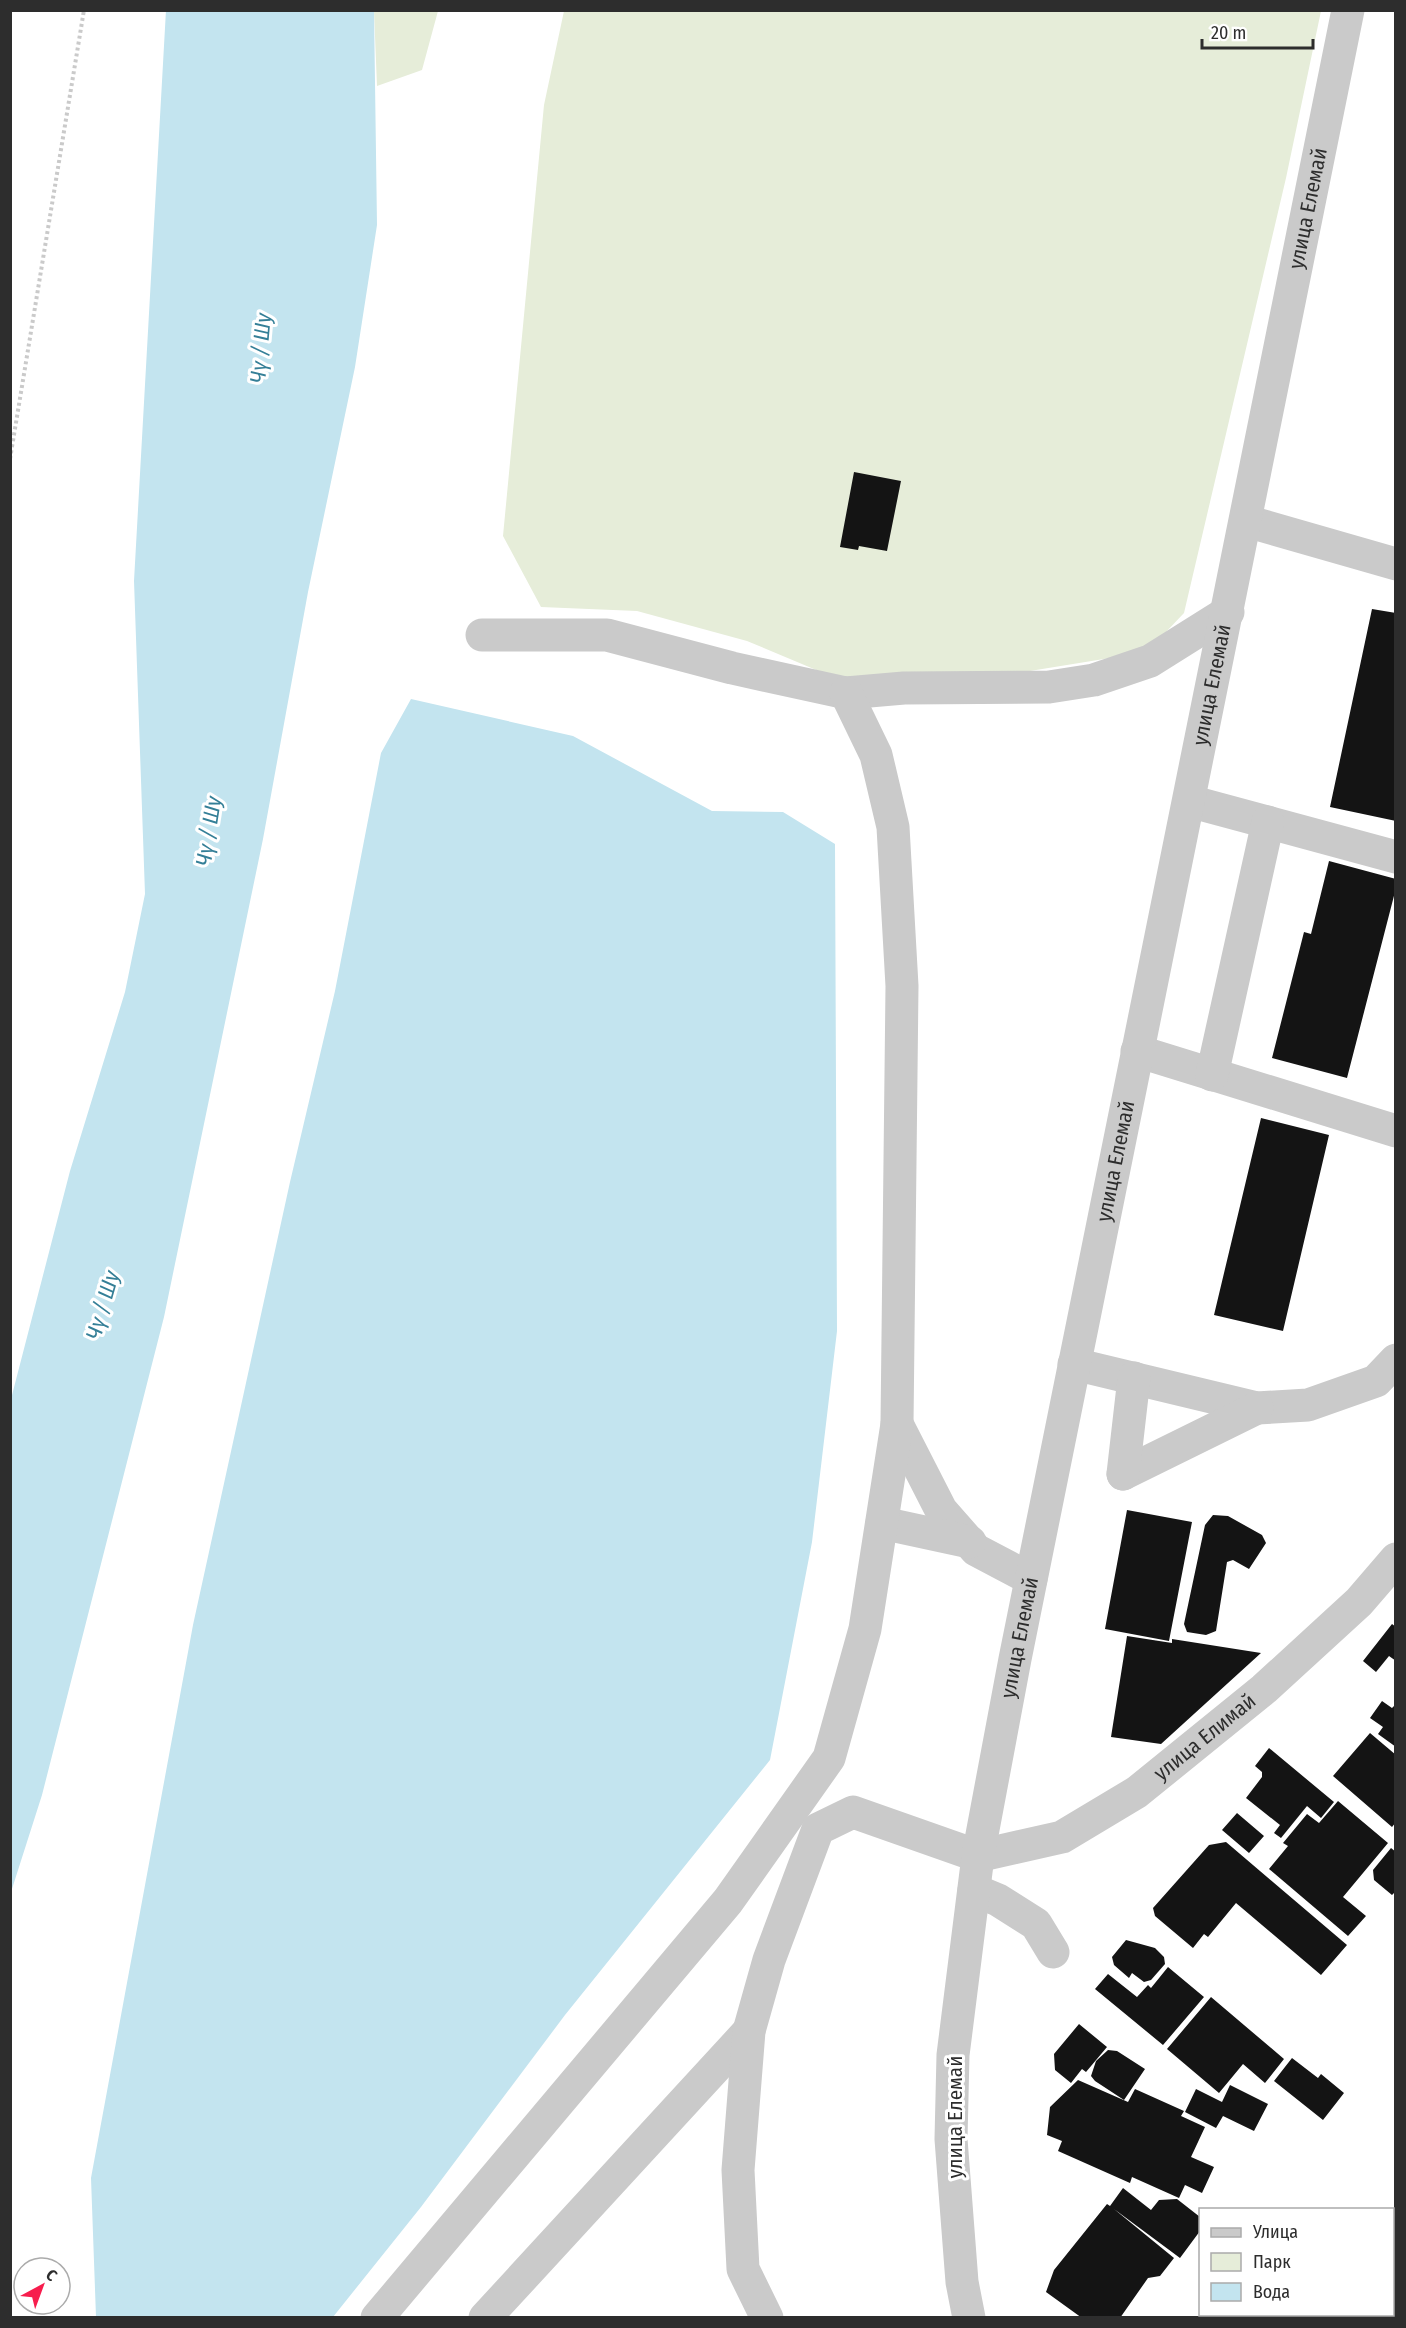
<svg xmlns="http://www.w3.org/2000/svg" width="1406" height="2328" viewBox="0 0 1406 2328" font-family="'Fira Sans Condensed',sans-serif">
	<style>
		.green { fill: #e6edd9 }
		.water { fill: #c3e4ef }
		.building { fill: #141414 }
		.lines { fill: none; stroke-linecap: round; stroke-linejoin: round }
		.path { stroke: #cacaca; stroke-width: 4; stroke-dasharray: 3 3; stroke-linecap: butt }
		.minor { stroke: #cacaca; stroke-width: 33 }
		.labels { text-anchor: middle; stroke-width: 6; stroke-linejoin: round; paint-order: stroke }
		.street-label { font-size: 21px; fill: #2d2d2d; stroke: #fff }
		.water-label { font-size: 22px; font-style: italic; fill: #347f97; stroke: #fff }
	</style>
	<rect width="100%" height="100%" fill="#fff"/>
	<path class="green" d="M374,11H438L422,70L377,86Z
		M564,11H1321L1286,178L1184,613L1147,652L969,681L852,685L747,641L637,611L541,607L503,536L544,105Z"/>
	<path class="water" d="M166,10L374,11L377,225L355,367L308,592L263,839L164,1317L42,1795L11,1892V1399L70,1171L125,992L145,894L134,581Z
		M411,699L573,736L712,811L783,812L835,844L837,1331L812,1542L770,1760L565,2015L421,2207L333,2317H96L91,2178L193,1625L290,1182L335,991L381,753Z"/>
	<path class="building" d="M854,472L901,481L887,551L859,546L858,550L840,547Z
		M1372,609L1396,613V821L1330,807Z
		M1329,861L1396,879V888L1347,1078L1272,1058L1304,932L1311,934Z
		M1261,1118L1329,1135L1283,1331L1214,1315Z
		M1127,1510L1192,1522L1169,1641L1105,1629Z
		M1213,1515L1228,1516L1262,1535L1266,1543L1249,1569L1233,1560L1227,1562L1216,1631L1206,1635L1187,1632L1184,1624L1205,1525Z
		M1392,1624L1396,1627V1661L1389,1656L1376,1672L1363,1661Z
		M1127,1636L1172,1643V1639L1261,1653L1161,1744L1111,1737Z
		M1382,1701L1392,1708L1396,1704V1747L1378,1734L1383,1727L1370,1718Z
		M1370,1733L1396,1755V1822L1392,1827L1333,1776Z
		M1269,1748L1334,1802L1321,1818L1307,1806L1281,1838L1274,1833L1280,1825L1246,1798L1262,1777V1772L1255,1766Z
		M1338,1801L1388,1843L1343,1897L1366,1916L1348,1936L1269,1869L1288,1846L1283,1843L1307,1814L1319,1823Z
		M1237,1813L1264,1836L1249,1853L1222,1830Z
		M1226,1842L1347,1945L1321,1975L1236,1903L1208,1937L1204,1934L1193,1948L1155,1916L1153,1908L1209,1845Z
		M1391,1848L1396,1852V1891L1392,1895L1374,1880L1373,1870Z
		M1126,1940L1155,1948L1164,1957L1165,1964L1151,1980L1144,1982L1132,1973L1129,1978L1114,1965L1112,1957Z
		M1168,1967L1204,1997L1163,2045L1095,1989L1108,1974L1137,1997L1148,1985L1151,1988Z
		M1211,1997L1284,2059L1265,2083L1243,2064L1219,2093L1167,2049Z
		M1079,2024L1107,2047L1086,2072L1082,2069L1071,2083L1055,2070L1054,2054Z
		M1108,2050L1117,2051L1145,2069L1124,2100L1095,2081L1091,2076L1096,2061Z
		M1292,2058L1318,2078L1321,2074L1344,2093L1323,2120L1274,2081Z
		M1078,2080L1128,2102L1135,2089L1184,2111L1181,2116L1205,2127L1191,2157L1214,2167L1202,2193L1185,2185L1179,2198L1132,2177L1130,2183L1058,2151L1062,2141L1047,2135L1050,2107Z
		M1230,2085L1268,2104L1254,2131L1223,2116L1216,2128L1185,2112L1196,2089L1222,2102Z
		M1123,2188L1151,2210L1159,2200L1177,2199L1200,2217V2231L1180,2258L1114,2209L1174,2258L1160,2276L1148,2278L1120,2318H1082L1046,2292L1054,2270L1107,2204L1110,2206Z"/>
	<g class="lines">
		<path class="path" d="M10,459L84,10"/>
		<g class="minor">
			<path d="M1246,521L1396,564"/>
			<path d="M482,635H607L732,668L846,693L904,688L1049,687L1094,680L1150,661L1228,612"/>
			<path d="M1189,801L1396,857"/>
			<path d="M1137,1051L1396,1131"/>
			<path d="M1212,1075L1268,822"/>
			<path d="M1074,1364L1257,1408L1308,1405L1376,1381L1396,1360"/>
			<path d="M897,1424L941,1510L976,1550L1031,1579"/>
			<path d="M1123,1474L1257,1408"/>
			<path d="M1123,1474L1134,1378"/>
			<path d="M882,1523L970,1542"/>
			<path d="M974,1890L998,1900L1036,1924L1053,1952"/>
			<path d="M377,2318L728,1901L829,1758L865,1629L897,1424L902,986L893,827L876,755L846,693"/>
			<path d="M485,2318L749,2031"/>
			<path id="s1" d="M767,2318L743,2269L738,2170L749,2031L769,1960L818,1829L853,1812L978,1856L1062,1837L1137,1792L1264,1689L1359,1602L1396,1559"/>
			<path id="s2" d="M969,2318L962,2282L951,2139L953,2055L978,1856L1015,1659L1348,10"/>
		</g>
	</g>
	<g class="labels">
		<g class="street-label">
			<text dy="7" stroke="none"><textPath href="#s2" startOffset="2145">улица Елемай</textPath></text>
			<text dy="7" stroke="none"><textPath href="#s2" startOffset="1659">улица Елемай</textPath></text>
			<text dy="7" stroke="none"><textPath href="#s2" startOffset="1173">улица Елемай</textPath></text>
			<text dy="7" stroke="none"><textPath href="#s2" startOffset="687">улица Елемай</textPath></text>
			<text dy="7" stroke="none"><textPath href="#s1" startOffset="939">улица Елимай</textPath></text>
			<text transform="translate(955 2117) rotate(-90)" y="7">улица Елемай</text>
		</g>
		<g class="water-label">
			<text transform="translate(260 348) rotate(-85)" y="8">Чү / Шу</text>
			<text transform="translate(208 831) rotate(-81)" y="8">Чү / Шу</text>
			<text transform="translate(102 1305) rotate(-74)" y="8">Чү / Шу</text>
		</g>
	</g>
	<rect width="1406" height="2328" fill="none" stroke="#2d2d2d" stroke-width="24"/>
	<rect x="1199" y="2208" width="195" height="108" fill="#ffffff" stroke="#ababab" stroke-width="1.5"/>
	<rect x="1211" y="2228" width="30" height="9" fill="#cacaca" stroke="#ababab" stroke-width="1.5"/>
	<text x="1253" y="2238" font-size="18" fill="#2d2d2d">Улица</text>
	<rect x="1211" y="2253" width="30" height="18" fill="#e6edd9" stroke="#ababab" stroke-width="1.5"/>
	<text x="1253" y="2268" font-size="18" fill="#2d2d2d">Парк</text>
	<rect x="1211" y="2283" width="30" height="18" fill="#c3e4ef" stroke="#ababab" stroke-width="1.5"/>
	<text x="1253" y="2298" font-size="18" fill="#2d2d2d">Вода</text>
	<g transform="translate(42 2286) rotate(41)"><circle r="28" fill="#ffffff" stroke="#ababab" stroke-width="1.5"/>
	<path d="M0-4.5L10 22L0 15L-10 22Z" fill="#f71d4d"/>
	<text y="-9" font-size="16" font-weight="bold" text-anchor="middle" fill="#2d2d2d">С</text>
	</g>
	<path d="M1202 39v9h111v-9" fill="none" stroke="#2d2d2d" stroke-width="3"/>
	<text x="1211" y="39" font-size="18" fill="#2d2d2d" stroke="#ffffff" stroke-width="4.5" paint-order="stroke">20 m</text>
</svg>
